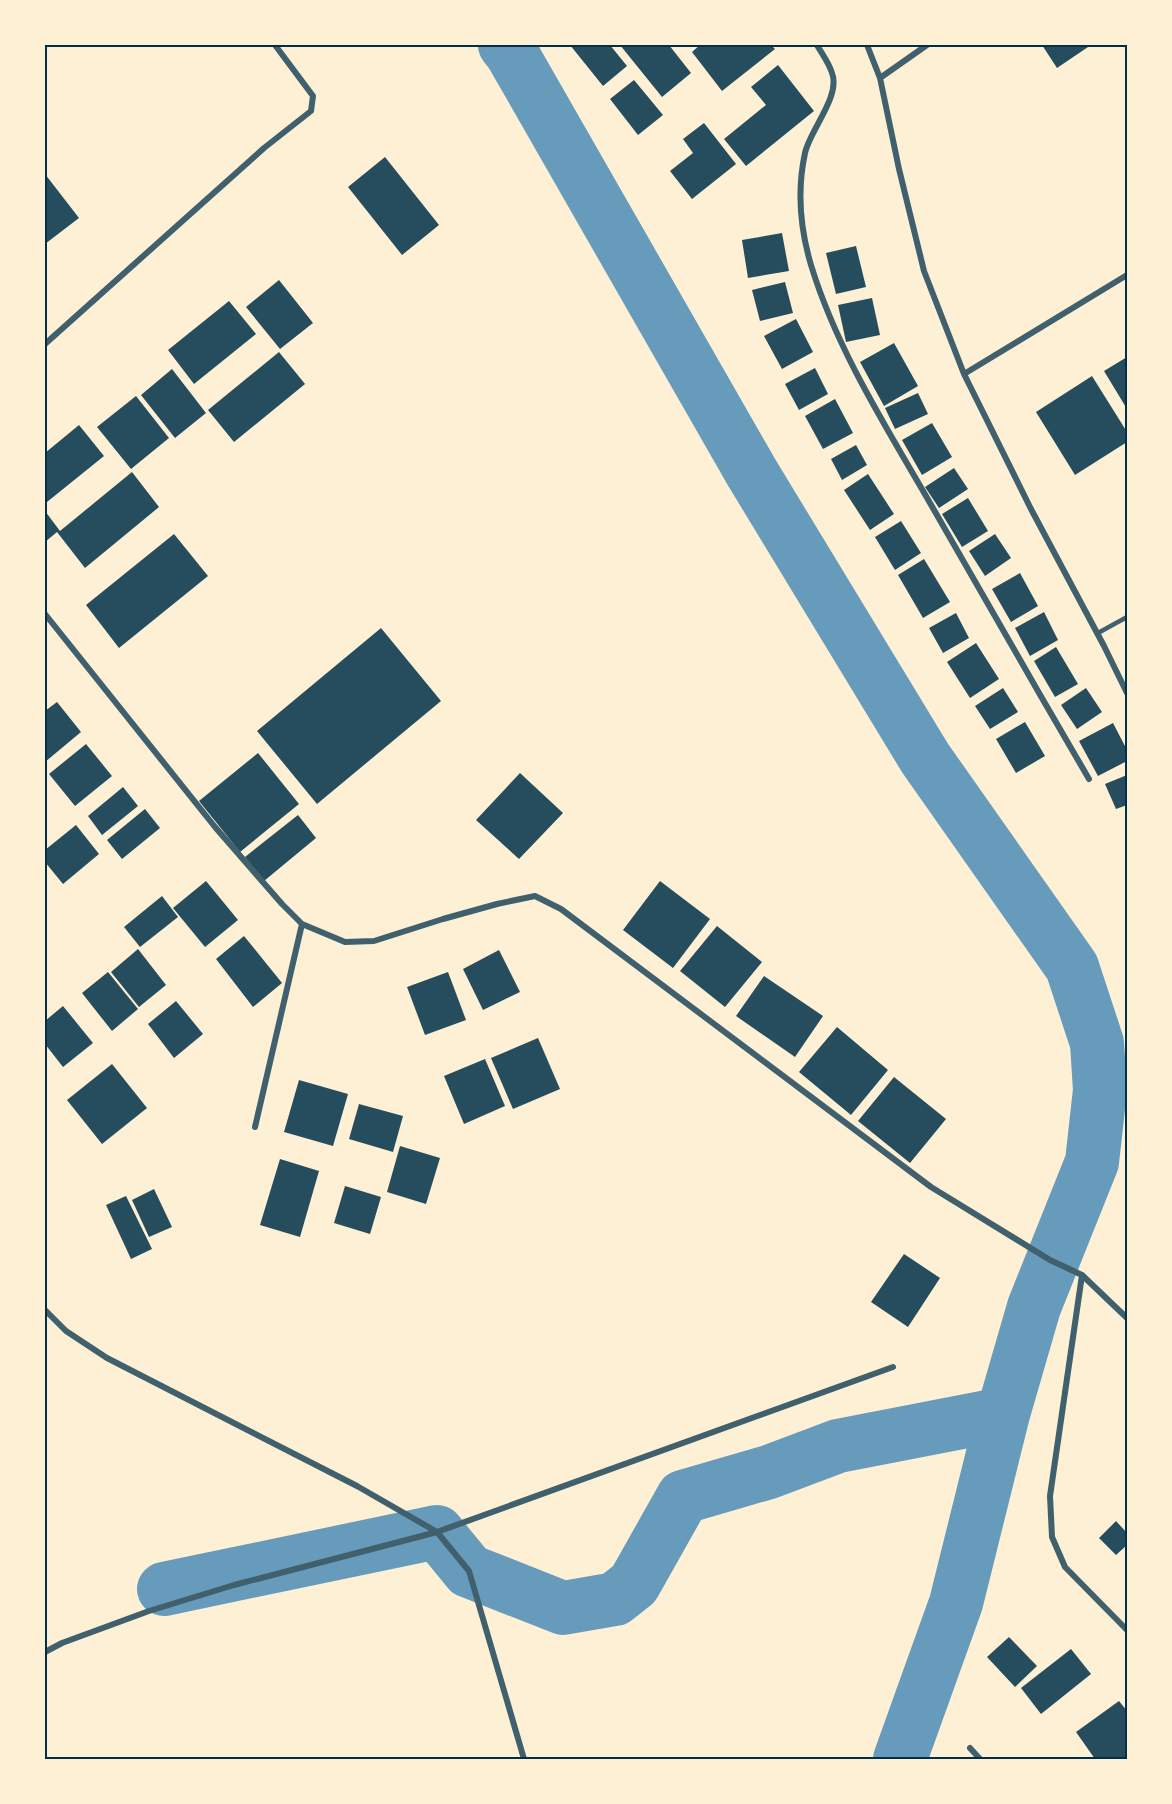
<svg xmlns="http://www.w3.org/2000/svg" width="1172" height="1804" viewBox="0 0 1172 1804" font-family="'Crimson Pro',serif">
	<style>
		.lines { fill: none; stroke-linecap: round; stroke-linejoin: round }
		.river { stroke: #669bbc; stroke-width: 54 }
		.building { fill: #264d5e }
		.service { stroke: #3f606c; stroke-width: 4.5 }
		.minor { stroke: #3f606c; stroke-width: 6 }
		.neatline { fill: none; stroke: #003049; stroke-width: 2 }
	</style>
	<rect width="100%" height="100%" fill="#fdf0d5"/>
	<g class="lines">
		<path class="river" d="M505,45L512,54L752,473L925,758L1072,967L1097,1043L1100,1090L1092,1162L1034,1307L1003,1414L956,1603L900,1759
			M164,1589L437,1532L469,1571L563,1608L615,1599L634,1584L683,1497L769,1472L838,1446L1003,1414"/>
	</g>
	<path class="building" d="M570,45H610L627,66L603,86Z
		M620,45H669L691,73L662,97Z
		M700,45H771L775,49L722,91L692,52Z
		M1042,45H1091L1057,68Z
		M778,65L814,111L746,166L724,139L766,105L751,87Z
		M634,80L663,115L638,135L610,99Z
		M704,123L736,164L692,199L670,171L693,153L683,139Z
		M385,157L439,225L402,255L348,187Z
		M45,174L79,218L45,244Z
		M782,233L789,271L748,278L742,240Z
		M856,246L866,287L836,294L826,253Z
		M279,280L313,323L280,349L246,307Z
		M785,282L793,313L760,321L752,290Z
		M872,298L880,335L846,342L838,305Z
		M229,301L256,334L194,384L168,350Z
		M796,319L813,352L782,369L764,336Z
		M894,343L918,386L884,406L860,362Z
		M279,352L305,384L234,442L208,410Z
		M1127,357V409L1104,371Z
		M815,368L828,394L799,410L785,384Z
		M172,369L206,413L175,438L141,395Z
		M1092,376L1127,432V442L1075,475L1036,412Z
		M918,393L928,414L895,429L885,408Z
		M136,396L169,438L131,469L97,427Z
		M835,399L853,433L823,449L805,416Z
		M932,423L952,457L922,475L902,440Z
		M79,425L104,456L47,502L45,500V453Z
		M856,445L867,465L842,480L831,459Z
		M954,468L968,489L939,508L925,487Z
		M132,472L159,507L85,568L57,532L45,542V511L60,531Z
		M868,474L894,514L870,530L844,490Z
		M968,498L988,531L962,547L942,514Z
		M901,521L921,553L895,570L875,537Z
		M174,534L208,576L119,648L86,605Z
		M995,534L1011,558L985,576L969,551Z
		M924,559L950,602L923,618L898,575Z
		M1020,573L1038,606L1011,622L992,589Z
		M1044,612L1058,640L1030,656L1015,628Z
		M956,613L969,638L943,653L929,628Z
		M381,628L441,701L317,804L257,731Z
		M976,643L999,679L970,698L947,662Z
		M1056,647L1078,684L1055,697L1034,661Z
		M1003,688L1018,712L990,729L975,706Z
		M1086,688L1102,712L1077,729L1061,705Z
		M57,702L81,732L45,762V711Z
		M1025,722L1045,756L1016,773L996,739Z
		M1113,723L1127,750V761L1098,776L1079,741Z
		M86,744L112,776L75,806L49,774Z
		M258,753L299,804L240,852L199,801Z
		M520,773L563,813L519,859L476,820Z
		M1127,775V805L1116,809L1105,784Z
		M123,787L138,806L102,835L88,816Z
		M145,809L160,828L122,859L107,840Z
		M298,815L316,838L264,881L245,857Z
		M76,825L99,854L63,884L45,862V850Z
		M206,881L238,920L205,947L173,908Z
		M660,881L710,919L673,968L623,930Z
		M162,896L178,917L140,947L124,927Z
		M717,926L762,962L725,1007L680,971Z
		M244,936L282,983L253,1007L216,959Z
		M138,949L166,985L139,1007L111,972Z
		M499,950L520,992L483,1010L463,969Z
		M108,972L138,1009L112,1031L82,993Z
		M448,972L466,1020L425,1035L407,987Z
		M764,976L823,1016L795,1057L736,1016Z
		M176,1001L203,1034L174,1058L148,1024Z
		M63,1006L93,1043L63,1067L45,1044V1021Z
		M837,1027L888,1070L851,1115L799,1072Z
		M538,1038L560,1089L513,1109L491,1058Z
		M485,1059L505,1106L464,1124L444,1076Z
		M112,1064L147,1108L102,1144L67,1100Z
		M894,1077L946,1119L910,1163L858,1121Z
		M299,1080L348,1094L333,1146L284,1132Z
		M359,1104L403,1116L393,1152L349,1139Z
		M400,1146L440,1158L426,1204L387,1192Z
		M280,1159L319,1171L300,1237L260,1225Z
		M345,1186L381,1197L370,1234L334,1223Z
		M154,1189L172,1227L149,1237L132,1200Z
		M126,1196L152,1249L131,1259L106,1205Z
		M904,1254L940,1278L908,1327L871,1302Z
		M1116,1521L1127,1533V1545L1116,1555L1099,1538Z
		M1009,1637L1037,1666L1015,1687L987,1657Z
		M1071,1649L1091,1674L1041,1714L1021,1688Z
		M1119,1701L1127,1711V1759H1095L1076,1732Z"/>
	<g class="lines">
		<path class="service" d="M1098,633L1127,617"/>
		<path class="minor" d="M817,45C822,54 829,63 832,73C841,96 810,130 805,153C797,190 800,228 811,265C836,347 883,422 926,496C980,590 1034,685 1089,779
			M867,45L880,78L899,169L924,271L964,374L1031,509L1104,646L1127,693
			M880,78L927,45
			M45,344L264,148L311,111L313,96L275,45
			M964,374L1127,275
			M45,614L215,827L282,904L302,924L345,942L374,941L443,919L497,904L535,896L561,909L931,1187L1050,1260L1082,1275L1127,1318
			M255,1127L302,924
			M1082,1275L1050,1496L1052,1537L1065,1567L1127,1630
			M45,1310L66,1331L107,1358L357,1486L437,1532L469,1571L524,1759
			M45,1652L62,1643L149,1611L234,1585L437,1532L893,1367
			M970,1748L980,1759"/>
	</g>
	<rect width="1172" height="1804" fill="none" stroke="#fdf0d5" stroke-width="93"/>
	<rect x="46" y="46" width="1080" height="1712" class="neatline"/>
</svg>
